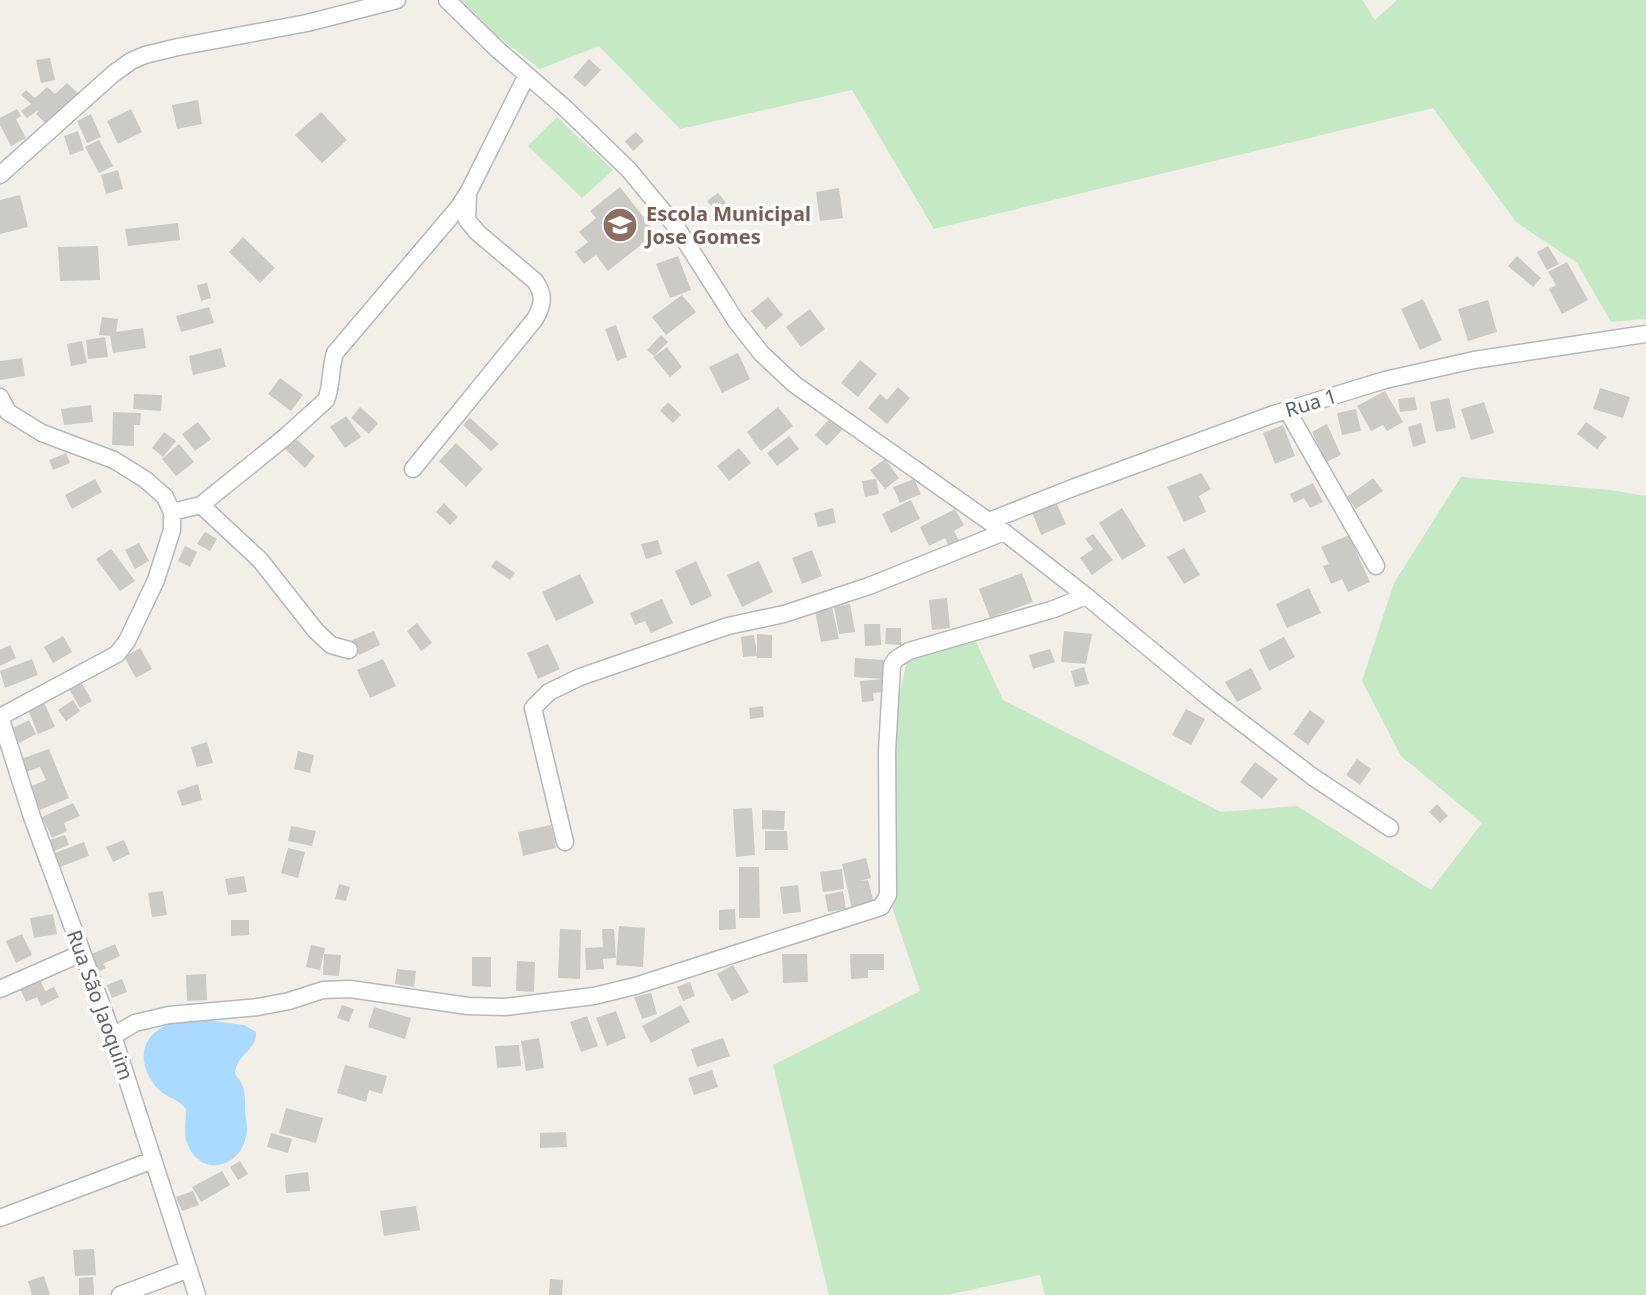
<svg xmlns="http://www.w3.org/2000/svg" width="1646" height="1295" viewBox="0 0 1646 1295" font-family="'Noto Sans',sans-serif">
	<style>
		.green { fill: #c5e8c5 }
		.water { fill: #aadaff }
		.building { fill: #cccac5 }
		.lines { fill: none; stroke-linecap: round; stroke-linejoin: round }
		.minor-casing { stroke: #b5b8bc; stroke-width: 19 }
		.minor { stroke: #fff; stroke-width: 16 }
		.labels { text-anchor: middle; stroke-width: 7; stroke-linejoin: round; paint-order: stroke }
		.education-label { font-size: 20px; font-weight: bold; fill: #785e54; stroke: #fff; text-anchor: start }
		.street-label { font-size: 20px; fill: #5f6368; stroke: #fff }
	</style>
	<rect width="100%" height="100%" fill="#f1efe8"/>
	<path class="green" d="M462,0H1362L1375,20L1397,0H1646V319L1611,322L1577,263L1516,222L1433,108L934,229L852,90L680,129L599,46L540,69L495,34Z
		M557,117L613,170L582,198L528,146Z
		M1461,477L1610,490L1646,496V1295H1045L1040,1275L946,1295H829L773,1065L920,991L888,895L887,751L909,651L972,633L1003,700L1221,812L1297,806L1431,890L1482,823L1401,756L1362,681L1394,583Z"/>
	<path class="water" d="M213,1021L244,1025L256,1032C257,1052 236,1053 235,1074C246,1087 245,1094 245,1110C245,1116 247,1122 247,1129C246,1167 199,1182 186,1140C184,1131 186,1119 186,1109C175,1096 167,1099 156,1087C140,1067 137,1041 163,1027C178,1019 197,1021 213,1021Z"/>
	<path class="building" d="M50,58L55,80L41,83L36,60Z
		M589,59L601,70L585,87L573,77Z
		M67,83L82,97L49,127L36,114L38,112L37,111L27,118L21,111L31,104L21,95L26,90L35,98L47,87L55,94Z
		M198,100L202,124L177,129L172,105Z
		M17,109L21,116L16,119L26,138L11,146L0,125V118Z
		M131,109L142,132L118,144L107,121Z
		M321,112L347,140L322,163L295,135Z
		M91,114L101,137L87,143L77,121Z
		M78,131L84,150L70,155L64,136Z
		M636,132L644,141L633,151L625,141Z
		M99,140L113,166L99,173L85,147Z
		M118,170L123,189L106,194L101,175Z
		M620,187L656,233L608,271L596,255L584,264L575,252L588,242L579,232L596,218L590,211Z
		M839,188L843,218L820,221L816,192Z
		M718,193L737,216L727,224L707,201Z
		M20,195L28,227L0,234V200Z
		M178,223L180,240L128,246L125,229Z
		M243,237L275,268L260,283L229,252Z
		M98,246L100,280L60,281L58,247Z
		M1548,246L1559,264L1547,270L1537,252Z
		M678,256L691,290L670,298L656,264Z
		M1517,256L1541,278L1533,287L1508,266Z
		M1567,262L1588,300L1562,314L1549,289L1556,285L1548,272Z
		M207,283L211,298L201,301L197,285Z
		M682,295L696,312L666,335L652,317Z
		M768,297L783,315L766,329L751,311Z
		M1423,299L1442,340L1420,350L1401,309Z
		M1488,300L1497,332L1468,341L1458,309Z
		M209,307L214,323L181,332L176,316Z
		M810,309L825,329L801,347L786,327Z
		M102,317L118,319L116,332L143,328L146,348L113,353L110,336L99,335Z
		M616,325L627,357L617,361L605,329Z
		M661,335L668,342L654,356L647,350Z
		M105,337L108,357L88,359L86,340Z
		M82,341L87,363L71,366L67,344Z
		M667,347L682,367L670,377L653,357Z
		M221,348L226,367L193,375L189,356Z
		M738,353L750,379L722,393L709,367Z
		M22,358L25,376L0,380V361Z
		M860,360L877,374L858,397L841,383Z
		M280,378L303,395L291,411L268,394Z
		M898,387L910,398L887,424L868,408L880,394L887,400Z
		M1600,388L1630,397L1623,418L1593,409Z
		M1385,391L1403,422L1387,431L1383,425L1371,431L1357,406Z
		M134,394L162,395L161,411L133,409Z
		M1415,397L1417,410L1400,412L1398,399Z
		M1449,398L1456,428L1436,432L1430,402Z
		M668,402L681,415L673,423L660,411Z
		M1484,402L1494,433L1471,440L1461,409Z
		M91,405L93,422L64,425L61,409Z
		M360,407L378,423L369,434L351,418Z
		M778,407L793,426L761,451L747,432Z
		M1356,409L1361,431L1342,435L1337,413Z
		M113,412L141,413L140,425H134V446L112,445Z
		M346,416L361,437L345,448L330,427Z
		M831,417L844,428L827,446L815,435Z
		M470,418L499,444L491,451L463,425Z
		M198,422L211,439L195,451L182,434Z
		M1586,422L1607,437L1597,449L1577,434Z
		M1421,423L1426,443L1413,447L1408,427Z
		M1327,424L1341,455L1326,462L1312,432Z
		M1283,425L1295,456L1275,464L1263,433Z
		M164,432L176,441L163,457L152,448Z
		M789,436L799,449L777,466L767,453Z
		M295,438L315,456L305,468L285,449Z
		M456,443L483,469L466,487L439,461Z
		M179,444L194,462L176,476L162,459Z
		M739,448L751,463L729,481L717,466Z
		M66,453L70,463L53,470L49,460Z
		M885,459L899,478L885,489L870,470Z
		M1201,473L1211,489L1199,496L1206,512L1184,522L1167,487Z
		M1373,478L1383,491L1356,509L1347,497Z
		M95,479L102,492L72,509L65,495Z
		M876,479L879,494L865,497L862,481Z
		M914,479L921,494L900,503L893,487Z
		M1313,483L1323,502L1310,508L1304,498L1294,503L1290,494Z
		M911,500L920,519L891,533L882,514Z
		M1056,502L1066,524L1041,535L1032,512Z
		M444,503L458,517L450,525L436,512Z
		M833,508L836,523L818,527L814,513Z
		M1122,508L1146,546L1122,560L1099,523Z
		M955,509L964,525L954,531L962,546L951,551L945,538L929,546L920,527Z
		M205,532L217,539L210,551L197,544Z
		M1093,534L1113,560L1092,575L1080,558L1093,549L1085,539Z
		M1349,535L1370,582L1348,592L1342,579L1331,584L1323,566L1329,564L1321,547Z
		M658,540L662,554L646,559L641,544Z
		M139,543L149,561L135,569L125,550Z
		M185,546L197,552L190,567L178,561Z
		M1184,548L1200,575L1184,584L1167,557Z
		M111,549L135,581L120,591L96,559Z
		M812,550L822,576L802,584L792,558Z
		M496,560L515,573L510,580L491,567Z
		M696,561L712,596L691,606L675,571Z
		M759,561L773,592L742,607L727,575Z
		M1022,573L1033,602L990,618L979,589Z
		M580,574L594,603L556,621L542,592Z
		M1309,588L1321,613L1287,628L1276,604Z
		M947,598L950,628L932,630L929,600Z
		M662,599L673,623L651,633L645,621L635,625L630,613Z
		M850,604L855,632L839,634L834,607Z
		M832,607L839,639L821,642L815,611Z
		M417,623L432,643L421,651L407,631Z
		M864,624H880L881,645L865,646Z
		M886,628H901V645L885,644Z
		M374,631L380,645L359,655L352,640Z
		M1064,631L1092,634L1086,664L1061,662Z
		M757,634L772,635V658H757Z
		M754,635L757,656L743,657L741,637Z
		M63,636L72,652L53,663L44,647Z
		M1284,637L1295,657L1269,671L1259,650Z
		M548,644L560,669L538,679L527,653Z
		M10,645L16,658L0,666V650Z
		M140,648L152,669L136,678L124,657Z
		M1050,649L1055,662L1033,669L1029,655Z
		M855,658L883,660L885,692L873,693L874,701L862,702L860,681L883,679L854,677Z
		M32,659L38,675L5,688L0,671Z
		M383,659L396,686L370,698L357,670Z
		M1084,667L1089,684L1075,687L1071,671Z
		M1251,668L1262,689L1237,702L1225,682Z
		M81,682L92,701L80,708L69,689Z
		M43,700L55,727L38,734L27,707Z
		M73,700L80,711L66,721L58,710Z
		M763,706L764,717L750,719L749,708Z
		M1186,709L1205,719L1191,745L1172,735Z
		M1310,710L1325,721L1308,745L1293,734Z
		M29,720L36,734L19,743L11,729Z
		M207,742L213,763L197,767L191,747Z
		M49,749L69,798L40,810L29,787L46,780L40,767L23,773L18,760Z
		M298,751L314,755L310,773L294,769Z
		M1357,759L1371,769L1360,785L1346,775Z
		M1255,762L1278,779L1262,799L1240,782Z
		M198,784L202,800L182,806L177,791Z
		M73,803L80,816L64,823L67,831L52,838L42,817Z
		M1437,804L1448,816L1440,823L1429,812Z
		M752,808L755,855L736,857L733,809Z
		M762,810L785,811L784,830L762,829Z
		M551,825L556,848L523,856L518,832Z
		M291,826L316,831L312,846L288,841Z
		M765,831H787L788,850H765Z
		M65,835L69,845L54,851L50,840Z
		M124,840L130,854L113,862L106,847Z
		M84,842L89,856L60,867L55,853Z
		M288,848L305,852L298,878L281,873Z
		M866,858L871,878L859,881L868,880L874,904L852,909L842,864Z
		M739,867H759L760,918H739Z
		M842,869L844,889L823,892L820,872Z
		M244,876L247,892L228,895L225,879Z
		M339,884L350,887L346,901L335,899Z
		M798,885L801,912L783,914L780,887Z
		M163,891L167,915L152,917L148,893Z
		M843,891L846,909L828,912L825,895Z
		M735,909L736,929L719,930V910Z
		M53,914L57,934L34,938L30,918Z
		M231,920H249V935L231,936Z
		M619,926L645,928L643,967L616,965Z
		M560,929L581,930L580,979L558,978Z
		M602,929H614L616,958L603,959L604,969L586,970L585,948L603,947Z
		M22,934L32,955L16,963L6,941Z
		M115,944L120,956L103,964L106,968L96,973L87,956Z
		M311,945L325,948L320,970L306,967Z
		M324,954L341,955L339,976L323,975Z
		M782,954H807L808,982L783,983Z
		M850,954H884V970H868V978L851,979Z
		M472,957H491V987L472,986Z
		M517,961L535,962L534,992L516,991Z
		M733,965L749,992L732,1001L717,974Z
		M397,969L416,971L414,987L395,984Z
		M206,974L207,1000L187,1001L186,975Z
		M39,977L45,991L54,987L59,997L41,1006L37,997L26,1002L19,986Z
		M122,979L127,992L112,998L107,985Z
		M690,982L695,996L683,1001L677,987Z
		M651,993L657,1014L642,1019L634,997Z
		M342,1005L354,1009L349,1022L337,1018Z
		M681,1005L690,1022L651,1043L642,1026Z
		M374,1007L411,1018L405,1039L368,1027Z
		M616,1011L626,1038L607,1046L596,1018Z
		M587,1016L598,1046L581,1052L570,1022Z
		M539,1038L544,1068L526,1071L521,1041Z
		M723,1038L730,1056L697,1067L691,1049Z
		M519,1045L521,1066L497,1068L495,1046Z
		M345,1065L387,1076L382,1094L369,1090L366,1102L337,1093Z
		M712,1070L718,1087L694,1095L688,1078Z
		M286,1108L323,1118L316,1143L279,1133Z
		M566,1132L567,1147L540,1148V1133Z
		M271,1133L292,1139L288,1153L267,1147Z
		M240,1161L248,1174L238,1180L230,1167Z
		M222,1171L230,1185L201,1202L192,1187Z
		M308,1172L310,1191L286,1193L285,1175Z
		M193,1191L199,1205L182,1211L176,1197Z
		M416,1206L420,1230L384,1236L380,1211Z
		M94,1249L96,1275L75,1276L73,1250Z
		M44,1276L50,1295H32L28,1281Z
		M93,1277L94,1295H79V1278Z
		M550,1279L563,1280L562,1295H549Z"/>
	<g class="lines">
		<defs>
			<path id="minor" d="M447,0L497,49L565,108L629,170L677,228L736,321L761,353L794,384L1004,532L1086,596L1208,697L1313,777L1390,828
				M0,175L113,74L131,61L145,55L178,47L307,23L397,0
				M0,397L8,412L42,433L114,460L146,480L165,497L172,512V530L156,580L127,641L117,654L0,717
				M1287,410L1376,566
				M413,469L535,319C543,305 545,295 535,281L478,233L467,220L468,196
				M201,505L260,560L316,631L331,645L349,650
				M172,512L201,505L284,438L326,400C332,386 330,368 335,353L458,208L469,191L527,75
				M989,521L1075,487L1274,414L1385,380L1474,360L1646,334
				M0,716L32,817L113,1036L197,1295
				M565,842L533,708L549,692L580,677L728,626L784,614L869,586L1004,532
				M0,989L82,953
				M113,1036L135,1023L169,1015L258,1007L289,1001L323,990L350,989L468,1006L505,1007L594,996L635,986L881,907L888,895L887,751L892,665L896,659L909,651L1054,609L1086,596
				M0,1218L153,1160
				M120,1295L189,1269"/>
		</defs>
		<use href="#minor" class="minor-casing"/>
		<use href="#minor" class="minor"/>
	</g>
	<defs>
		<symbol id="school-disc" viewBox="-11 -11 22 22"><circle r="9.5" fill="#8d6e63" stroke="#fff"/><path d="M0-5L7-2L0 1L-7-2ZM-4 1L0 2.5L4 1V4Q0 6-4 4Z" fill="#fff"/></symbol>
	</defs>
	<g fill-rule="evenodd">
		<use href="#school-disc" x="600" y="205" width="40" height="40"/>
	</g>
	<g class="labels">
		<g class="education-label">
			<text x="646" y="221">Escola Municipal<tspan x="646" dy="23">Jose Gomes</tspan></text>
		</g>
		<g class="street-label">
			<text transform="translate(1311 403) rotate(-17)" y="7">Rua 1</text>
			<text transform="translate(100 1005) rotate(70)" y="7">Rua São Jaoquim</text>
		</g>
	</g>
</svg>
